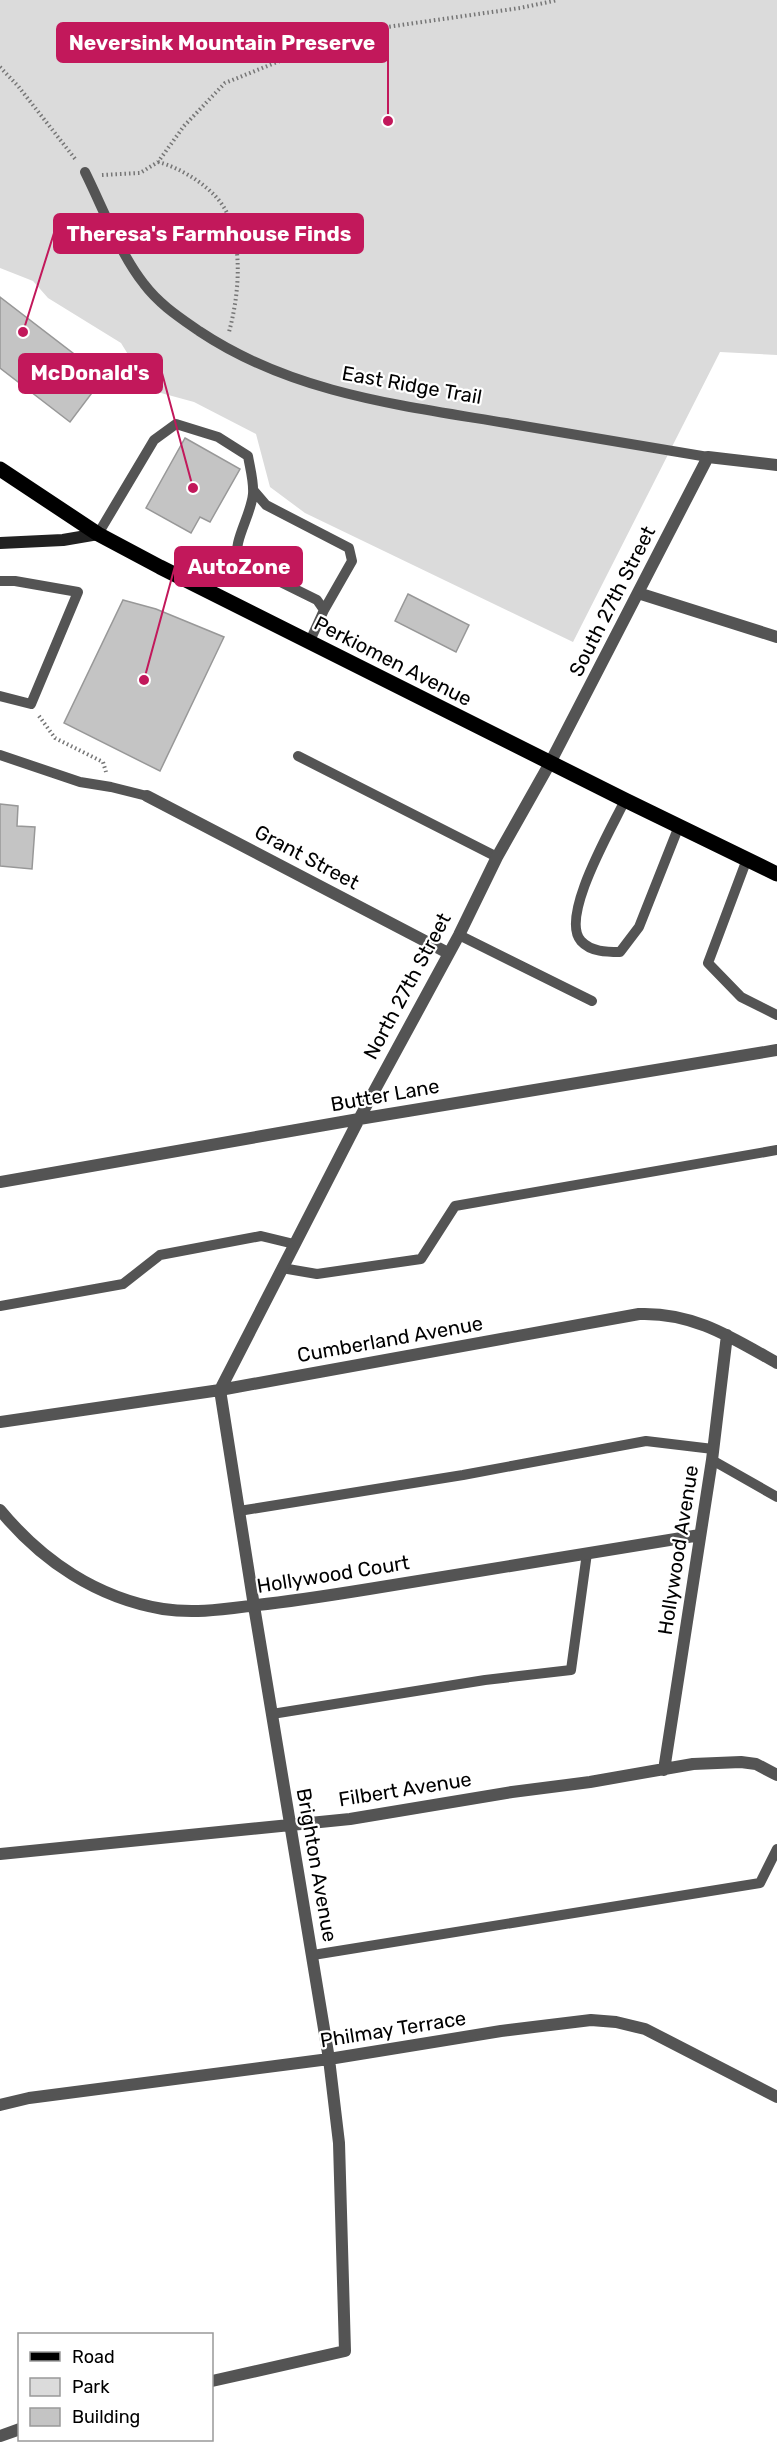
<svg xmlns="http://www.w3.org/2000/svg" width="777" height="2459" viewBox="0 0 777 2459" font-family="Rubik,sans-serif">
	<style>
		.green { fill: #dbdbdb }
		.building { fill: #c4c4c4; stroke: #989898; stroke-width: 1.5 }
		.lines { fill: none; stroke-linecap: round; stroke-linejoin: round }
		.path { stroke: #767676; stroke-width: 4; stroke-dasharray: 1.5 3; stroke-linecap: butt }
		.lane { stroke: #545454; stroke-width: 10 }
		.street { stroke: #545454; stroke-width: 12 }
		.secondary { stroke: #212121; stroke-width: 12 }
		.primary { stroke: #000; stroke-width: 15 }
		.labels { text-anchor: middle; stroke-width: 4.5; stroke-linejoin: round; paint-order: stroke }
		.street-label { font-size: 20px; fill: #000; stroke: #fff }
		.leader { fill: none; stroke: #c2185b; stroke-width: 2 }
		.callout-dot { fill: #c2185b; stroke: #fff; stroke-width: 2 }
		.callout { fill: #c2185b; stroke: #c2185b; stroke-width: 2 }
		.callout-label { font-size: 21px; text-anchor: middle; font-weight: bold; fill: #fff }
	</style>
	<rect width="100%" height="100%" fill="#fff"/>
	<path class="green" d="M0,0H777V355L720,352L573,642L305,513L270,487L256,434L194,402L150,390L121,343L48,298L33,281L0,268Z"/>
	<path class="building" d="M0,297L104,377L70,422L0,368Z
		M185,438L240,469L210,522L200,517L191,533L146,508Z
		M408,594L469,625L456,652L395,621Z
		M123,600L156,609L224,637L160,771L64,723Z
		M0,804L18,806L17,826L35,827L32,869L0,866Z"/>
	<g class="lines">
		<path class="path" d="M0,67L18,86L76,160
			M158,162C182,168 216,189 227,213C243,249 239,295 229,332
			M102,175L140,173L158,162L184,126L225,83L352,32L520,8L558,0
			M39,716L55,738L103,762L106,772"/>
		<path class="lane" d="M85,172C102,206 120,254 144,284C159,304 179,317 199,331C292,393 398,405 506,423C573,434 640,445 708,457
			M254,491L266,505L349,548L352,561L324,610L309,643
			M98,534L154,440L176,424L218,437L248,456C250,468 254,482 253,494C251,516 232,542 238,561L317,600L324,610
			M0,581H15L78,592L31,704L0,696
			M0,755L80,782L111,787L147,796
			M298,756L497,857
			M625,800C613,826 559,917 581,941C591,952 607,952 620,952L639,927L679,826
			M747,859L708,963L741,997L777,1015
			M459,935L592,1001
			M282,1268L317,1274L421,1259L455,1206L777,1150
			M0,1306L123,1284L160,1255L261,1236L294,1244
			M712,1460L777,1497
			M239,1511L463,1475L646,1441L713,1449
			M272,1714L485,1680L571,1670L587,1553
			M313,1955L760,1883L777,1849"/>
		<path class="street" d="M638,593L777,637
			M147,796L448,953
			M0,1182L359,1119L777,1050
			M0,1422L220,1390L639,1314C693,1312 731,1337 777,1363
			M0,1510C42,1561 97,1598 163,1609C195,1614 225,1609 257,1605C295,1601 332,1595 369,1589C479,1571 590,1553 700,1535
			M664,1770L712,1460L727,1335
			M0,1854L350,1819L512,1792L590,1782L693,1764L741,1762L756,1764L777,1775
			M0,2105L29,2098L329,2059L501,2031L591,2020L616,2022L645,2029L777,2097
			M212,2381L345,2351L339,2143L329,2059L254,1606L220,1390L359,1119L459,935L497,857L550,763L708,457L777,465
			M0,2436L20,2429"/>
		<path class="secondary" d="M0,543L63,540L98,534"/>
		<path class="primary" d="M0,469L98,534L160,567L625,800L777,874"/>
	</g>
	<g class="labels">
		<g class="street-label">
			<text transform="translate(412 385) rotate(10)" y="7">East Ridge Trail</text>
			<text transform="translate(612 601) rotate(-63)" y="7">South 27th Street</text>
			<text transform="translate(393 661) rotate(27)" y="7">Perkiomen Avenue</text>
			<text transform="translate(307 857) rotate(28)" y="7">Grant Street</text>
			<text transform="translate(407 986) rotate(-62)" y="7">North 27th Street</text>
			<text transform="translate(385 1095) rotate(-10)" y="7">Butter Lane</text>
			<text transform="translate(390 1339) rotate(-10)" y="7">Cumberland Avenue</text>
			<text transform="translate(678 1550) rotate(-81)" y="7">Hollywood Avenue</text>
			<text transform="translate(333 1574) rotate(-9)" y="7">Hollywood Court</text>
			<text transform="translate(405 1789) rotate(-9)" y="7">Filbert Avenue</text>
			<text transform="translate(317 1865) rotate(80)" y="7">Brighton Avenue</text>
			<text transform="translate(393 2029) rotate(-9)" y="7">Philmay Terrace</text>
		</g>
	</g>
	<path class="leader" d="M388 121L388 43M23 332L54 233M193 488L162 373M144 680L175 566"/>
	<g class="callout-dot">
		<circle cx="388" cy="121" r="6"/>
		<circle cx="23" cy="332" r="6"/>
		<circle cx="193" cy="488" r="6"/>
		<circle cx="144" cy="680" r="6"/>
	</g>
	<g class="callout">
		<rect x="57" y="23" width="331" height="39" rx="6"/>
		<rect x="54" y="214" width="309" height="39" rx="6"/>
		<rect x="19" y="354" width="143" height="39" rx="6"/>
		<rect x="175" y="547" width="127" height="39" rx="6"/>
	</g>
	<g class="callout-label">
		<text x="222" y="50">Neversink Mountain Preserve</text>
		<text x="209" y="241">Theresa's Farmhouse Finds</text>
		<text x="90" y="380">McDonald's</text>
		<text x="239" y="574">AutoZone</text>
	</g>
	<rect x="18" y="2333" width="195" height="108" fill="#ffffff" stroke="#999999" stroke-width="1.5"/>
	<rect x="30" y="2352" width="30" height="9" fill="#000000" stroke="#999999" stroke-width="1.5"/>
	<text x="72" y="2363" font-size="18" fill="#000000">Road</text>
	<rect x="30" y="2378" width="30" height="18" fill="#dbdbdb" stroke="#999999" stroke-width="1.5"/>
	<text x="72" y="2393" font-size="18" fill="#000000">Park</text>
	<rect x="30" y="2408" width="30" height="18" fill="#c4c4c4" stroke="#999999" stroke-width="1.5"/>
	<text x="72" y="2423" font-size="18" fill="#000000">Building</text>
</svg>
